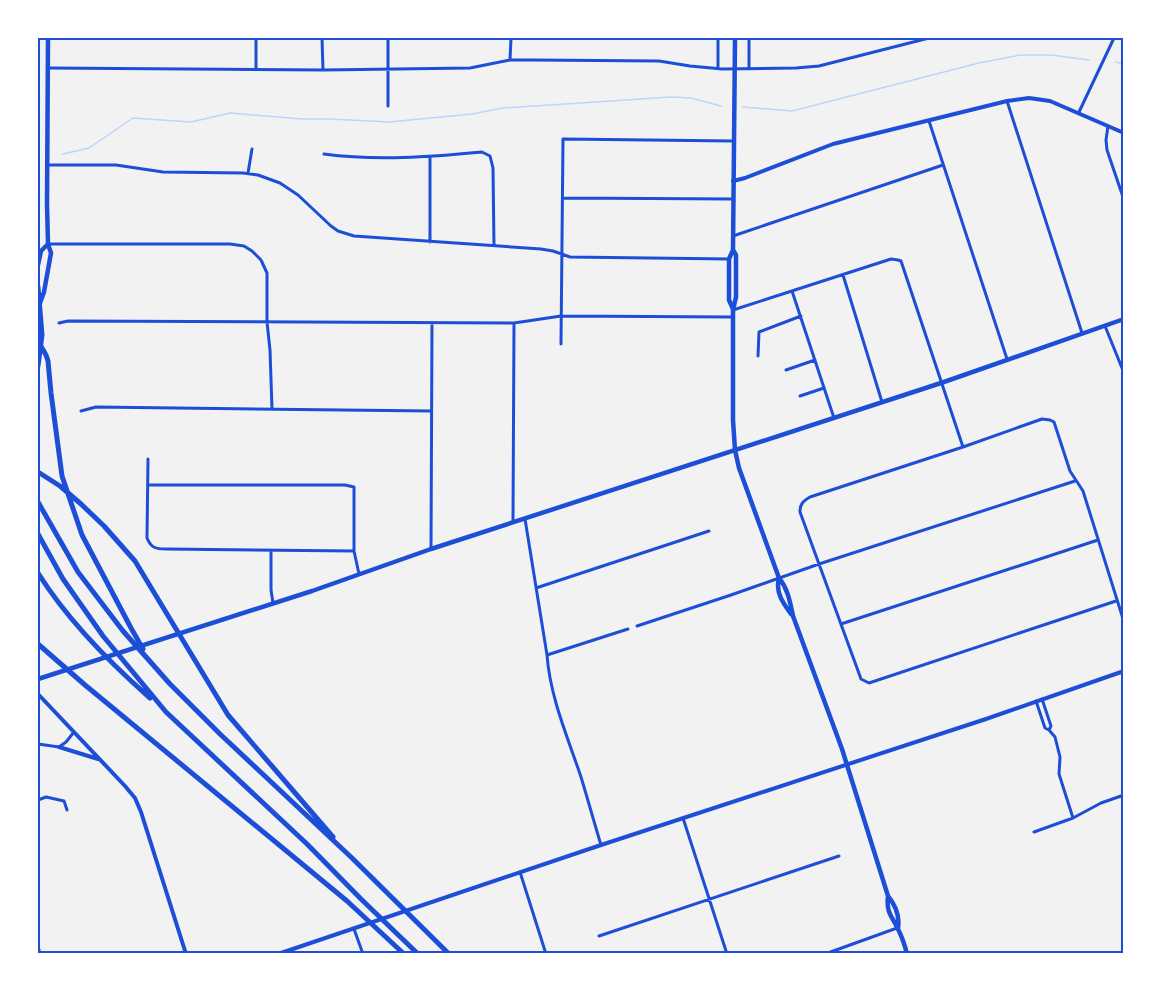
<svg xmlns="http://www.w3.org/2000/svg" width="1161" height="991" viewBox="0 0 1161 991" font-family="Jost,sans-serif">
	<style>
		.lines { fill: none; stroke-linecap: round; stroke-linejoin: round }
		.stream { stroke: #bfd3fe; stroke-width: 1.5 }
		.minor { stroke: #1d4ed8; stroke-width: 3 }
		.tertiary { stroke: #1d4ed8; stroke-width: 4 }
		.secondary { stroke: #1d4ed8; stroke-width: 4.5 }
		.primary { stroke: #1d4ed8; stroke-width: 4.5 }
		.motorway { stroke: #1d4ed8; stroke-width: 5 }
		.neatline { fill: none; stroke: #1d4ed8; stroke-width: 2 }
	</style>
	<rect width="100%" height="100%" fill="#f2f2f2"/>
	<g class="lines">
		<path class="stream" d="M1116,62L1124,65
			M743,107L792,111L979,63L1020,55H1051L1089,60
			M63,154L89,148L133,118L191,122L230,113L302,119H330L389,122L472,114L503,108L671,97L691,98L721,106"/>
		<path class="minor" d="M322,38L323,70
			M510,60L511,38
			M48,68L323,70L470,68L510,60H534L659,61L690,66L722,69L796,68L819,66L929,38
			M718,68V38
			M256,69V38
			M749,69V38
			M1007,101L1082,333
			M388,106V38
			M1079,112L1114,38
			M929,121L1007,359
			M1108,126L1106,140L1107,150L1124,200
			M324,154C376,161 430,157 482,152L490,156L493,168L494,246
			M430,157V242
			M48,165H116L163,172L243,173L258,175L280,183L298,195L331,226L338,231L354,236L541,249L553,251L570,257L729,259
			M248,173L252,149
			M563,198L733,199
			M733,236L943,165
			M48,244H230L244,246L252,251L261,260L267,273V322L270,350L272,409
			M843,275L882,402
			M792,291L834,418
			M733,310L891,259L898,260L901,261L963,447
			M59,323L68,321L514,323L561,316L733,317
			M1105,326L1124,373
			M561,344L563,139L733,141
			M758,356L759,332L801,316
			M786,370L815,360
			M800,396L824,388
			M81,411L96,407L431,411
			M148,459L147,538C151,548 156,549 166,549L354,551
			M148,485H345L354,487V551L359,574
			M525,519L547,655C550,697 568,738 581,777C588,800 594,822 601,845
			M513,522L514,323
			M431,549L432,323
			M271,551V590L273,603
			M536,588L709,531
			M1116,601L869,683L861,679L800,512C800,504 803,501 810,497L963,447L1042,419L1050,420L1054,422L1070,471L1083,491L1124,622
			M841,624L1098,540
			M637,626L731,595L819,564L1075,481
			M547,655L628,629
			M1042,699L1051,726L1049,730
			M1036,701L1045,728L1049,730L1055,737L1060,757L1059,774L1073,818
			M38,744L59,747L66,742L74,732
			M38,800L46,797L64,801L67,810
			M683,818L727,954
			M1034,832L1073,818L1101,803L1124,795
			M520,872L546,954
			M354,929L363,954
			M599,936L839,856
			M38,946L40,954
			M825,954L897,928"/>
		<path class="tertiary" d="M733,181L745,178L833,144L1007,101L1029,98L1050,101L1124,133
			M38,694L125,786L135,798L141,812L186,954
			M59,747L98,759
			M278,954L601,845L986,719L1124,671"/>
		<path class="secondary" d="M38,265L41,251L48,244
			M40,303L44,292L51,253L48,244L47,204L48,38
			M38,679L312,591L431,549L941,383L1124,319"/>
		<path class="primary" d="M735,38L733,250L736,255V297L733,310V420L735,450L739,468L779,578C788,589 790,602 793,616L842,749L888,896C896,906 900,916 898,928
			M733,309L729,300V259L733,250
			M779,578C775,592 783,603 791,614
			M888,896C886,913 892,916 898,929C902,937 905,946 907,954"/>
		<path class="motorway" d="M38,287L42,335L38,366
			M38,341L46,355L48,361L51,393L62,476L82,535L131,628L143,649
			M38,472L60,486L81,504L104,526L135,561L228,715L333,837
			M38,502L78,572L123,631L170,684L220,734L352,858L449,954
			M38,534L63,579L103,636L166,712L307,844L361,899L418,954
			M38,573C67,619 109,662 150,698
			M38,644L85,685L347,901L404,954"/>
	</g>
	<rect width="1161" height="991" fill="none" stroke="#ffffff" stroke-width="78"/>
	<rect x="39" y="39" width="1083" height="913" class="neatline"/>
</svg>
